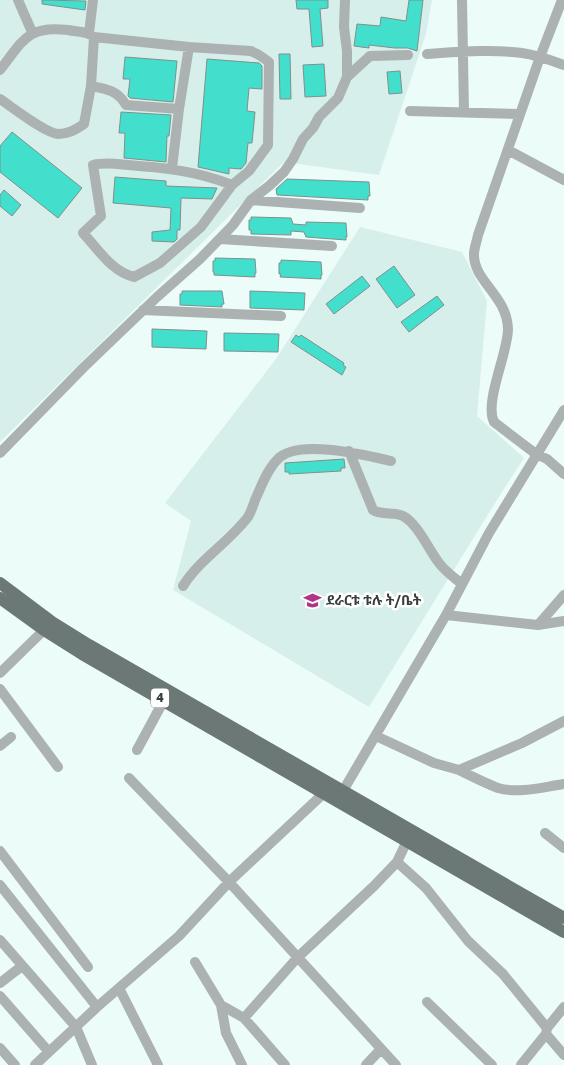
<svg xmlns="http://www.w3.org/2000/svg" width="564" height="1065" viewBox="0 0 564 1065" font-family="'Golos Text','Noto Sans Ethiopic',sans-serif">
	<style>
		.built { fill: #d6efeb }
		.building { fill: #42dfcd; stroke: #818f8c }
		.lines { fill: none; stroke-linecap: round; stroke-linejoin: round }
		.minor { stroke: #acb2b1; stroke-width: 10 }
		.major { stroke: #6c7876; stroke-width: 12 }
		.labels { text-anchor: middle; stroke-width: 5; stroke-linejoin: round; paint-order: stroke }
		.shield { fill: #fff; stroke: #747877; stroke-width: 1 }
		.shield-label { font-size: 12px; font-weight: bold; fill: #383e3d }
		.poi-label { font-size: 14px; font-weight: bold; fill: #383e3d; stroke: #fff; text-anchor: start }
	</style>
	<rect width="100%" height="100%" fill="#ecfcf9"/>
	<path class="built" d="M0,0H432L426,34L379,175L284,162L0,442Z
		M360,227L462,252L487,301L477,416L524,458L500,495L369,707L173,590L191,521L165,503L276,359Z"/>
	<path class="building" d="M42,0L86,1L85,10L42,4Z
		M296,0H328V8L320,9L323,46L312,47L309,9H297Z
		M409,0H423L417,51L408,48H395L369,45V48L354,46L357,24L380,26L381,17L406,21Z
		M279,54H290L291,99H280Z
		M125,57L177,61L173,102L130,98L128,96L130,79H123Z
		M207,59L259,63L262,66V89L249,88L247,111L255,112L252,143H248L246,163L241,169L229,168V174L198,167Z
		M324,64L326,96L305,97L303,65Z
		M400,71L402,93L389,94L387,72Z
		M121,112L171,115L169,136H167L166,162L124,158L125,133H119Z
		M12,132L82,188L58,218L0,172V146Z
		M115,177L166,181V186L217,188L212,199L181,198L180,230H177V239L174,242L152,241V232L170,230L171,208L113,203Z
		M287,179L369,182L370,196H368V200L277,195L276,189Z
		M4,190L21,205L12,216L0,206V195Z
		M251,217L291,218L293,224L306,225V222L346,223L347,237L346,236V240L306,237L304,232L291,231V235L251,234V230H249V220H251Z
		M215,258L255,259L256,273H255V277L214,275V272H213V261H215Z
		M281,260L321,262L322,275H321V279L280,277L281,274H279V263H281Z
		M394,266L415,295L397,308L376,279Z
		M362,276L370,286L334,314L326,304Z
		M182,291H222L224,304H222V307L180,305V294H182Z
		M250,291L305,293L304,310L250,308Z
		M437,296L444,305L409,332L401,322Z
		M152,329L207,331L206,349L152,347Z
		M224,333L279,334L278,352L224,351Z
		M296,335L299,337L301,335L344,363L343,365L346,367L342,375L291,342Z
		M344,459L345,468H341V471L289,474V472H285V463Z"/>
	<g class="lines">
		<path class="minor" d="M18,0L32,32
			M462,0L464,112
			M562,0L540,57L478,235C477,241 474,248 474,254C473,281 507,295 508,329C508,353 484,402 494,422L536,454L547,459L564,474
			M89,33L93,0
			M427,54C458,52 491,49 522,53C537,55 550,60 564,65
			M0,70C23,41 27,25 68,30C77,32 87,31 94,37L189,47L251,51L259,55L269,62L268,145L249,171L232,185L201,227L160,263L134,277C111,271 98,249 83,233L101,216L93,165C105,162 117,164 128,165C166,168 197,171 232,185
			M347,77L370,56L408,55
			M91,86C106,89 117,90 126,105L179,109
			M0,99C12,107 45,133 58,134C69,134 76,129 84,124L91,86L94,37
			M410,111L520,114
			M508,150L564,180
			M172,168L179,109L189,47
			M251,200L360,208
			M220,239L332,246
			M143,310L281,316
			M349,451L373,510C382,516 394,511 403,516C417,523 429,550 439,563C445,571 453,577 462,584
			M0,453L83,368L157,297L200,259L233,225L251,200L269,186L284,172L293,159L303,139L313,128L319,117L338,98L347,77V51L344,27L345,0
			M183,586C200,559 228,543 248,517C251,512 253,506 255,500C261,487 267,470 277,460C296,438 365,455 391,461
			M446,615L538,625L564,621
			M538,625L564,595
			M0,673L44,630
			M0,689L58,767
			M376,736L434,763L459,770L522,743L564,721
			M0,746L11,737
			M137,750L164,700
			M459,770C471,776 485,783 498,788C519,794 543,787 564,784
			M129,778L229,882L396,1065
			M340,796L446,615L489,533L564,410
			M545,833L564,848
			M0,851L88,967
			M397,862L426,888L468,941L503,974L547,1028
			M0,885L97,1007
			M0,940L76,1027L92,1065
			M195,962L221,1005L226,1033L242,1065
			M0,983L22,966
			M119,988L158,1065
			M0,996L49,1052
			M427,1002L492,1065
			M221,1005L244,1018L298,957L374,886L397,862L407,841
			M244,1018L285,1065
			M546,1034L564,1055
			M0,1048L15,1065
			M35,1065L97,1007L179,936L229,882L323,794
			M366,1065L381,1049
			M521,1065L546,1034L547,1028L564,1007"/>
		<path class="major" d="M0,583L52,622L89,645L564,918
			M0,598L44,630L82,654L564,932"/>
	</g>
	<defs>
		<symbol id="school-bare" viewBox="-9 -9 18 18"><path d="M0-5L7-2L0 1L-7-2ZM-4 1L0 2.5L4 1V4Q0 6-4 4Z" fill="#b13586" stroke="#fff" stroke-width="2.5" paint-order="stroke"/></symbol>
	</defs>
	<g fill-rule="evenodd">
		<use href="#school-bare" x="300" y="588" width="25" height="25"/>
	</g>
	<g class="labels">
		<rect class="shield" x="151" y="688.5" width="18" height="19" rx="4"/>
		<g class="shield-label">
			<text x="160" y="702">4</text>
		</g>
		<g class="poi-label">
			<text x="326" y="605">ደራርቱ ቱሉ ት/ቤት</text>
		</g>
	</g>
</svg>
